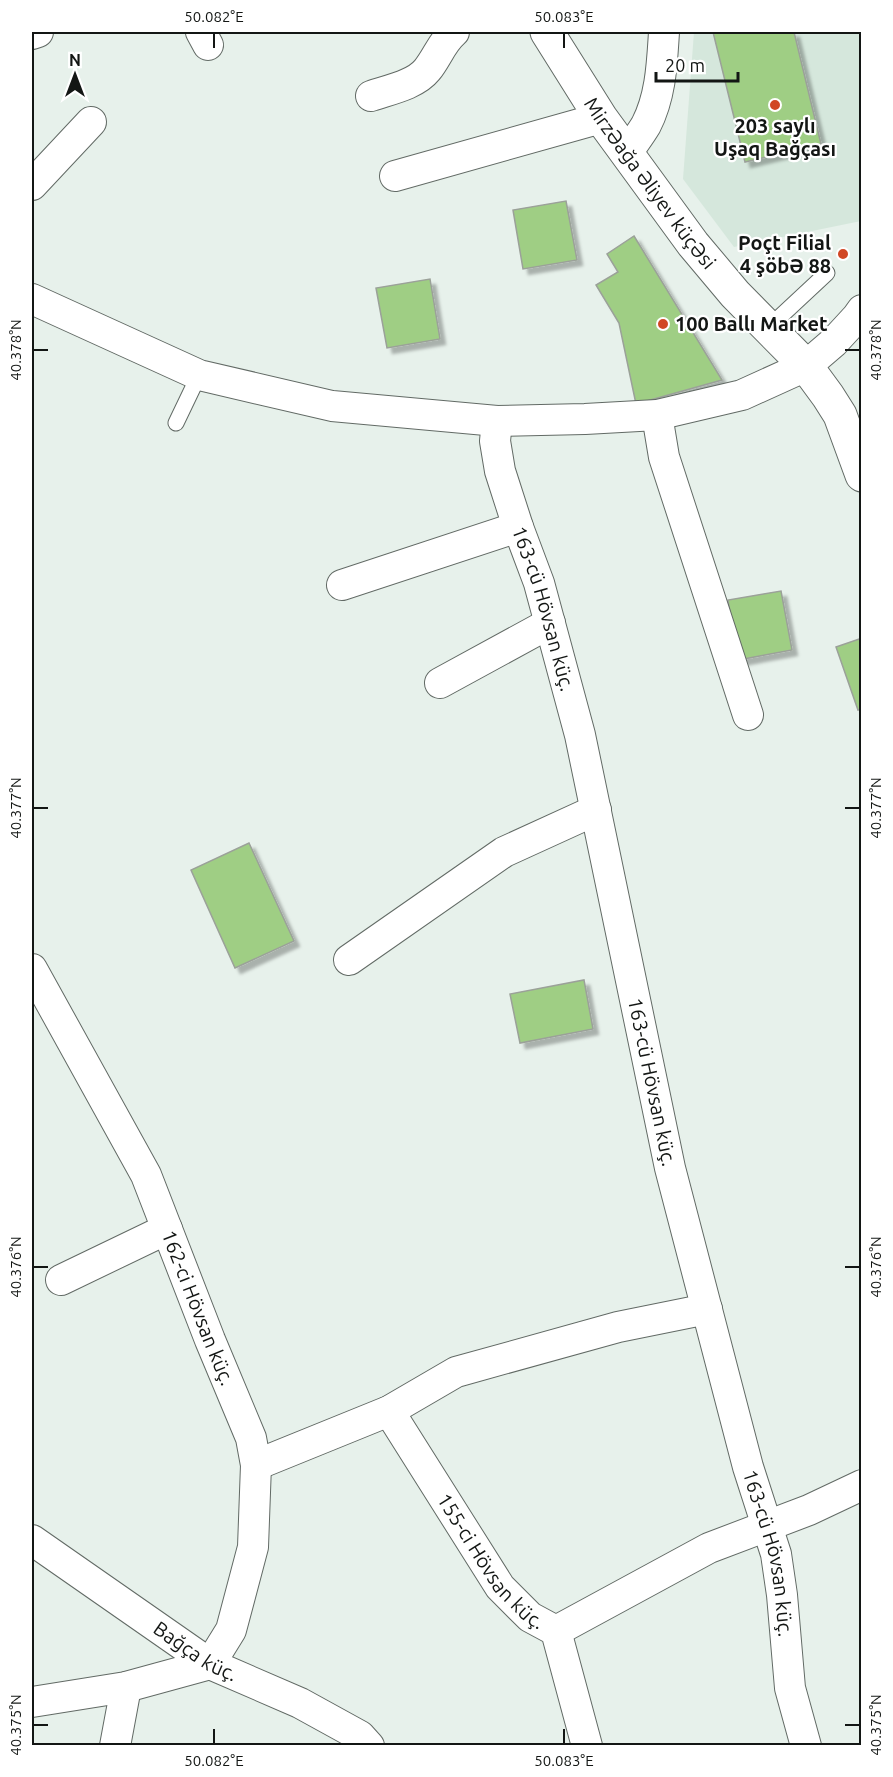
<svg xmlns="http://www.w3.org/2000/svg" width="893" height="1777" viewBox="0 0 893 1777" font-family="Ubuntu,sans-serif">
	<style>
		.built { fill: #d5e7dc }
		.building { fill: #9fce84; stroke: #9ba199; stroke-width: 1.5; filter: url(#shadow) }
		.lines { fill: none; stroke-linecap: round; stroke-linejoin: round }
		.service-casing { stroke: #626a65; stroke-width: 17 }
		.minor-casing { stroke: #626a65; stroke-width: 32 }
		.tertiary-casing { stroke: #626a65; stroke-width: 35 }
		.service { stroke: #fff; stroke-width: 15 }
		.minor { stroke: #fff; stroke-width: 30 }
		.tertiary { stroke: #fff; stroke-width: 33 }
		.ticks { fill: none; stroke: #131614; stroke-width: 2 }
		.poi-dot { fill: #d14724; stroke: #fff; stroke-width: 2 }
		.labels { text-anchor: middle; stroke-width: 4.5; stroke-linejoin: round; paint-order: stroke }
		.poi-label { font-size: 20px; font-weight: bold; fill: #131614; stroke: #fff }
		.street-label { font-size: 20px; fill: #131614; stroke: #fff }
		.neatline { fill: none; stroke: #131614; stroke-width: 2 }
		.ticks-label { font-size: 15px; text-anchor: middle; fill: #131614 }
	</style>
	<defs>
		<filter id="shadow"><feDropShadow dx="5.5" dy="5.5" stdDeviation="1.5" flood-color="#0004"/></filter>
	</defs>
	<rect width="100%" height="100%" fill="#e7f1eb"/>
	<path class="built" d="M694,32H861V221L734,247L683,179Z"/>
	<path class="building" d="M713,32H794L821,144L745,162Z
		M566,201L577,260L523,269L513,210Z
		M634,236L722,380L636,404L619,323L596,285L618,272L607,254Z
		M430,279L440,339L387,348L376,288Z
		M781,591L792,650L738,660L728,600Z
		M862,638V709L858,710L836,647Z
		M249,843L294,941L235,968L191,870Z
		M584,980L593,1029L520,1043L510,994Z"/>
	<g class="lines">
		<defs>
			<path id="service" d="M768,328L827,273
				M176,423L199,375"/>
			<g id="minor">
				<path d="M201,32L208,45"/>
				<path d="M32,34L38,32"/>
				<path d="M371,96C388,90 415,85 427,70C437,58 442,42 454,32"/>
				<path d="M627,153C633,144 640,135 646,125C661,96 662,63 664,32"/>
				<path d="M395,176L601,118"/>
				<path d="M32,185L91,122"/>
				<path d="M32,299L199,375L332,406L497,421L585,419L657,415L742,395L806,366L834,342L857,317L862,310"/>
				<path d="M657,415L664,457L748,715"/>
				<path id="s1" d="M497,421L495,441L500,471L518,527L539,583L580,735L670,1168L748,1467L776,1554L782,1595L790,1688L806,1746"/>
				<path d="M342,585L518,527"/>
				<path d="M440,683L550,623"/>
				<path d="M349,960L504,852L596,810"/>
				<path id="s2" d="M32,969L146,1175L210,1340L251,1438L256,1465L253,1547L231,1630L210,1664L126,1687L32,1702"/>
				<path d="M61,1280L167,1229"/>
				<path id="s3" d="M389,1411L500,1587L530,1617L556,1631L587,1746"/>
				<path d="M256,1465L389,1411L456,1372L618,1327L707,1309"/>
				<path id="s4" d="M32,1540L210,1664L300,1703L360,1736L369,1746"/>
				<path d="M556,1631L709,1548L809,1510L862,1485"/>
				<path d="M115,1746L126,1687"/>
			</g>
			<g id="tertiary">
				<path id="s5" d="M547,32L601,118L693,244L735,294L806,366L828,396L840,415L862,475"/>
			</g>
		</defs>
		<use href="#service" class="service-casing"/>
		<use href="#minor" class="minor-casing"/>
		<use href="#tertiary" class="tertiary-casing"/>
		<use href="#service" class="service"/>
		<use href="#minor" class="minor"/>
		<use href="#tertiary" class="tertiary"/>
	</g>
	<path class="ticks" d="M214,33V48M564,33V48M33,350H48M845,350H860M33,808H48M845,808H860M33,1267H48M845,1267H860M33,1725H48M845,1725H860M214,1729V1744M564,1729V1744"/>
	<g class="poi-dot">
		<circle cx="775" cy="105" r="6"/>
		<circle cx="843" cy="254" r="6"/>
		<circle cx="663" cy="324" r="6"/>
	</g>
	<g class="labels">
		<g class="poi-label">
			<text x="775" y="133">203 saylı<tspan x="775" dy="23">Uşaq Bağçası</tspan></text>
			<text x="831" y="250" text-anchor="end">Poçt Filial<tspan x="831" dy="23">4 şöbə 88</tspan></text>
			<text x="675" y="331" text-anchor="start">100 Ballı Market</text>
		</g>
		<g class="street-label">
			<text dy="7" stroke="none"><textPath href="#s5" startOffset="183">Mirzəağa Əliyev küçəsi</textPath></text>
			<text dy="7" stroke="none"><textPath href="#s1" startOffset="195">163-cü Hövsan küç.</textPath></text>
			<text dy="7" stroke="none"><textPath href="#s1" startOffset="681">163-cü Hövsan küç.</textPath></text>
			<text dy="7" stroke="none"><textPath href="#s2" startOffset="378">162-ci Hövsan küç.</textPath></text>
			<text dy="7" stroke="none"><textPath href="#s1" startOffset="1167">163-cü Hövsan küç.</textPath></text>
			<text dy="7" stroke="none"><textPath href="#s3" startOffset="182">155-ci Hövsan küç.</textPath></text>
			<text dy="7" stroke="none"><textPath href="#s4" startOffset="198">Bağça küç.</textPath></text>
		</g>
	</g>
	<rect width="893" height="1777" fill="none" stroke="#ffffff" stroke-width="66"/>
	<g transform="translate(75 75)" stroke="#ffffff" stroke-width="4.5" paint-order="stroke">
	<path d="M0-4.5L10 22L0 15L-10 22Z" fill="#131614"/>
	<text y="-9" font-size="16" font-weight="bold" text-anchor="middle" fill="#131614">N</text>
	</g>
	<path d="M656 72v9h82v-9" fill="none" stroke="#131614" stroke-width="3"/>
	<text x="665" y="72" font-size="18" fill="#131614" stroke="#ffffff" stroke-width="4.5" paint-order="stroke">20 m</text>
	<rect x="33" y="33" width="827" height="1711" class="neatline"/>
	<g class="ticks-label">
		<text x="214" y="22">50.082°E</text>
		<text x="564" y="22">50.083°E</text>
		<text transform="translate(16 350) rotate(-90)" y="5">40.378°N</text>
		<text transform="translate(876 350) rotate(-90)" y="5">40.378°N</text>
		<text transform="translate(16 808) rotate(-90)" y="5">40.377°N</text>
		<text transform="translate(876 808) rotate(-90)" y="5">40.377°N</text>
		<text transform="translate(16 1267) rotate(-90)" y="5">40.376°N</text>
		<text transform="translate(876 1267) rotate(-90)" y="5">40.376°N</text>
		<text transform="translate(16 1725) rotate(-90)" y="5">40.375°N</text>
		<text transform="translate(876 1725) rotate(-90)" y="5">40.375°N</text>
		<text x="214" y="1766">50.082°E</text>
		<text x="564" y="1766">50.083°E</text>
	</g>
</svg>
